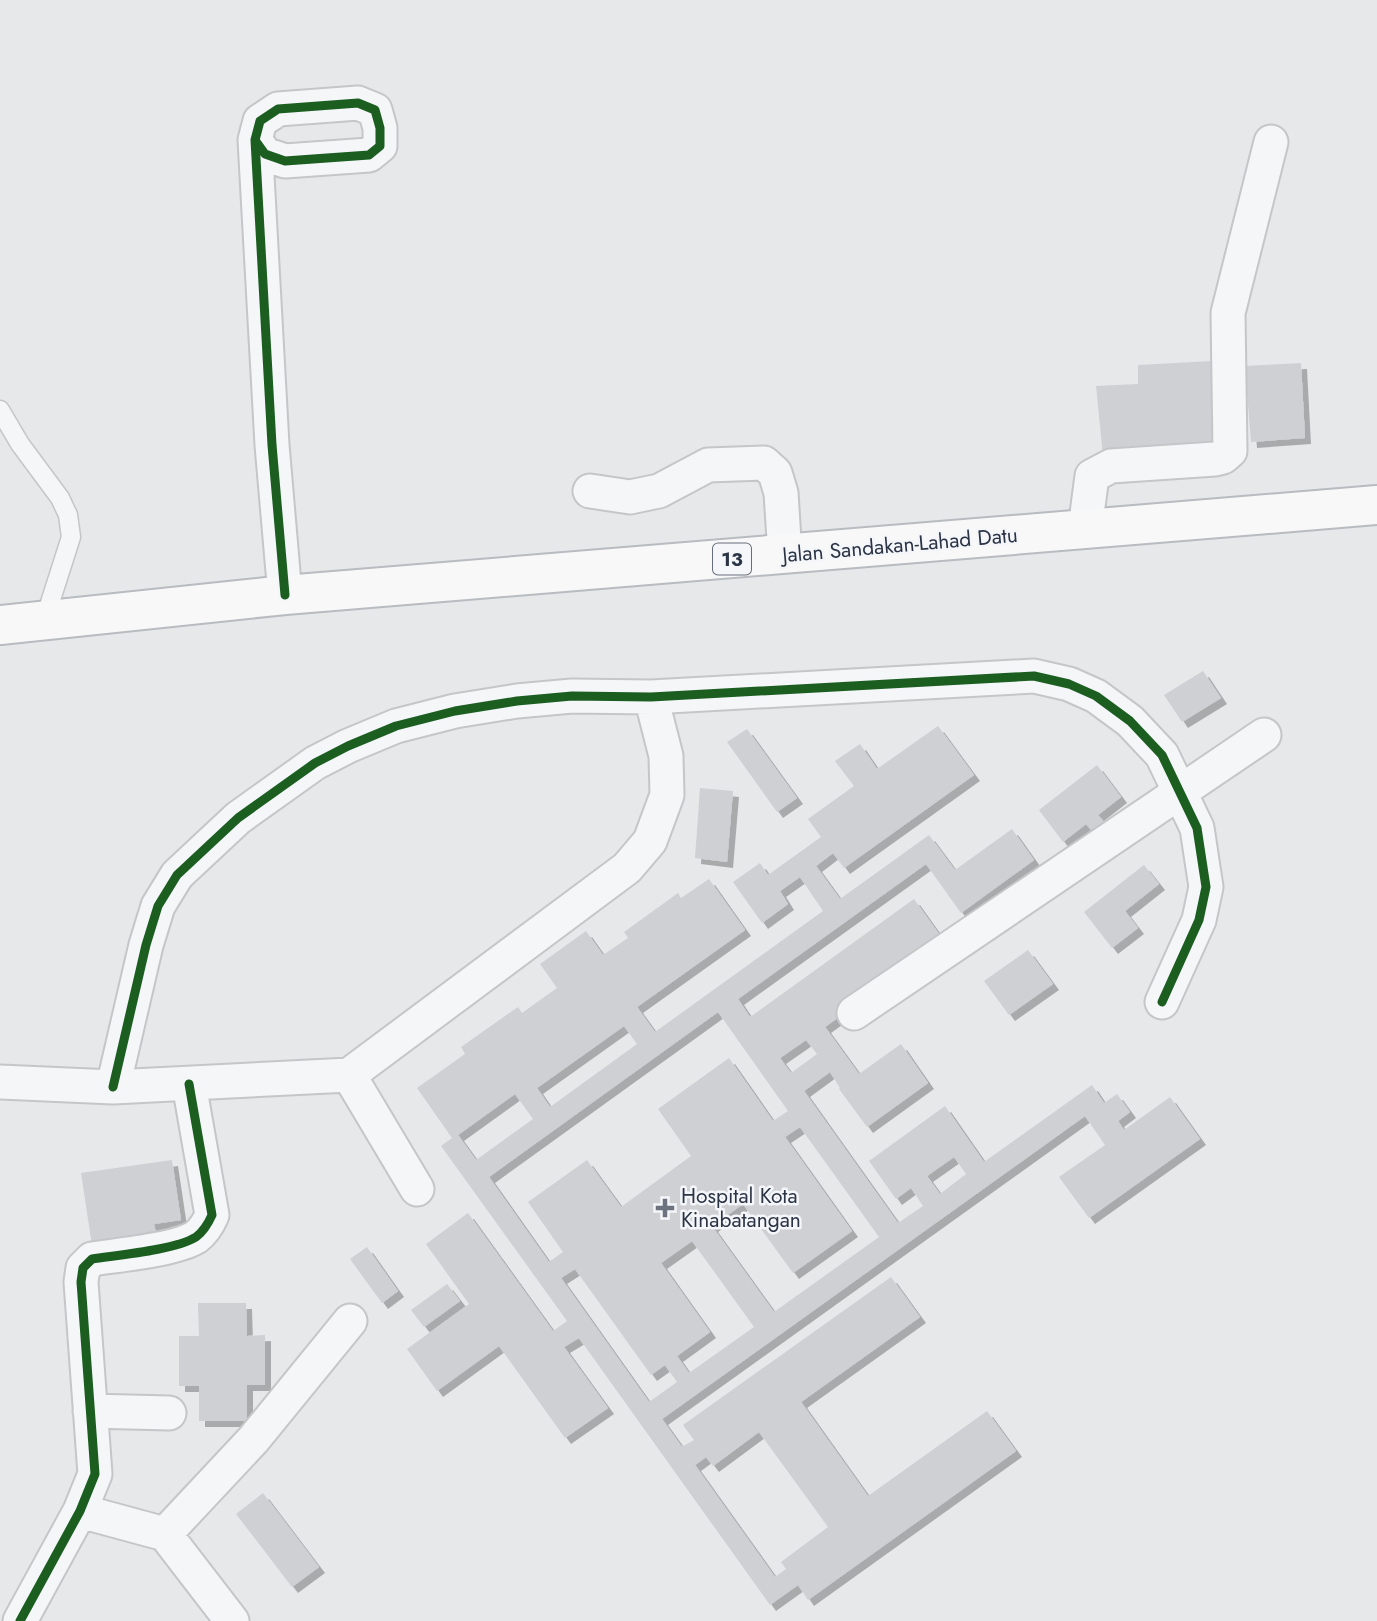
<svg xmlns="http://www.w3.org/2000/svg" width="1377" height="1621" viewBox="0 0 1377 1621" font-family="Jost,sans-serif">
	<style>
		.building { fill: #ced0d3; fill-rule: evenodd; filter: url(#shadow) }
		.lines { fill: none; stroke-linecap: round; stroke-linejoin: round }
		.lane-casing { stroke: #c4c6c8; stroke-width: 21 }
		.street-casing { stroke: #c4c6c8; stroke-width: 37 }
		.highway-casing { stroke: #b8bbbf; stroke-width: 42 }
		.lane { stroke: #f5f6f7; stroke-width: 18 }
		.street { stroke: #f5f6f7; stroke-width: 33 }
		.highway { stroke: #f8f8f8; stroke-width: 38 }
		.cycleway-casing { stroke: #f4f6f9; stroke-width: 13 }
		.cycleway { stroke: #1b5e20; stroke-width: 9 }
		.poi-dot { fill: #6c737f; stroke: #f4f6f9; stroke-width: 2.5 }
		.labels { text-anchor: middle; stroke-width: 5; stroke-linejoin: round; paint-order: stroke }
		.shield { fill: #f4f6f9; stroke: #676e7b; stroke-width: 2 }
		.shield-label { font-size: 19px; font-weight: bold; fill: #2b3445 }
		.street-label { font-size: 21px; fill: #2b3445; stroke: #f4f6f9 }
		.poi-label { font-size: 21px; fill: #2b3445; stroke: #f4f6f9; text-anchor: start }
	</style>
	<defs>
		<filter id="shadow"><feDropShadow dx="6" dy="6" stdDeviation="0" flood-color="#0004"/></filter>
	</defs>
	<rect width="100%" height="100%" fill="#e6e8ea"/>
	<path class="building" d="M1212,361L1218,449L1103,456L1096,386L1138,384V365Z
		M1301,363L1305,438L1251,442L1245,366Z
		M1203,671L1221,698L1182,722L1164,695Z
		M938,726L974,775L844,868L833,853L816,866L840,899L929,835L955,870L1012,829L1034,860L961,913L926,864L738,999L750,1017L914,899L944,941L825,1027L859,1074L901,1044L928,1083L867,1127L839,1089L840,1088L830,1072L804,1091L898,1223L923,1206L911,1188L896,1199L869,1161L945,1106L984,1162L1092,1085L1104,1103L1117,1094L1130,1112L1118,1121L1124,1130L1170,1097L1200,1139L1089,1218L1059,1177L1105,1145L1085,1116L662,1419L682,1447L694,1440L683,1425L891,1277L920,1317L801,1402L868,1496L987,1411L1016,1451L808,1600L798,1585L770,1605L579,1338L564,1347L608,1408L565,1438L499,1346L437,1391L407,1349L469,1304L426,1244L468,1213L553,1331L567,1321L441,1146L452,1138L417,1088L465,1054L461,1047L518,1007L522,1013L557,988L540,964L586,931L603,955L628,938L624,932L678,893L681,898L709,879L745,930L637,1007L655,1032L823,911L800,877L780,891L788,904L762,923L733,882L760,863L768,875L821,837L808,819L854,786L835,761L860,744L877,769ZM718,1012L788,1111L773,1121L729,1058L658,1109L691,1156L621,1207L587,1160L528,1202L563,1252L549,1262L489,1177ZM624,1026L637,1044L550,1107L537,1088ZM806,1040L817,1054L791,1073L780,1058ZM515,1094L533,1119L476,1160L458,1135ZM800,1127L879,1237L774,1312L712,1226L743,1204L793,1273L852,1231L785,1137ZM954,1157L966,1174L940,1194L927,1176ZM692,1241L754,1327L689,1373L677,1356L710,1332L661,1263ZM575,1269L651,1375L665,1365L677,1382L649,1402L561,1278ZM759,1432L828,1527L781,1562L786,1569L775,1577L695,1465L706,1457L713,1466Z
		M747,729L797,798L777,812L727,742Z
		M1097,765L1121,797L1098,815L1104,822L1092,831L1086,824L1063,842L1039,810Z
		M700,788L733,791L727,862L695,858Z
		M1144,865L1159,884L1125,911L1138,928L1112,948L1084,912Z
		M1028,950L1053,984L1009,1015L984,981Z
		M172,1160L181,1220L154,1224L156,1233L128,1237L130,1247L93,1252L81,1173Z
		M367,1247L398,1291L382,1303L350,1259Z
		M447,1284L460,1301L424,1327L411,1310Z
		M198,1303H246L247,1336L265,1335V1385H247V1421H199V1386H179V1336H199Z
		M263,1493L319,1567L292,1587L236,1514Z"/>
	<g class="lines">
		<defs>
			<path id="lane" d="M0,410L20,444L60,498L68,515L71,537L48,609"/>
			<path id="street" d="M255,140L265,154L285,161L369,155L380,146V128L375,110L358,103L278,109L260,121L255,140L272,445L285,595
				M590,491L630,497L659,491L708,465L764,463L775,473L781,493L785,555
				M1085,529L1092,476L1111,466L1215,459L1223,457L1230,451L1228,313L1271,142
				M854,1013L1264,735
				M349,1075L417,1189
				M0,1082L113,1087L349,1075L627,868L650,841L667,795L666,756L651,697
				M113,1087L146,945L158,906L177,875L238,818L315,763L348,746L396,726L455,711L517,701L572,696L651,697L1034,676L1069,684L1096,696L1130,721L1162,755L1197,828L1206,887L1199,920L1162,1002
				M90,1411L169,1413
				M80,1511L165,1534L232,1621
				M165,1534L253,1440L350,1321
				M20,1621L80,1511L95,1474L81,1282L83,1268L92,1259C118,1255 175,1250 196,1237C204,1231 208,1224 212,1215L189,1084"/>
			<path id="highway" d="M0,625L285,595L1377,505"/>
		</defs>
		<use href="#lane" class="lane-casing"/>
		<use href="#street" class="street-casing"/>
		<use href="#highway" class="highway-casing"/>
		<use href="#lane" class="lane"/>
		<use href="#street" class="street"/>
		<use href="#highway" class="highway"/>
		<defs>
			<path id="cycleway" d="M255,140L265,154L285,161L369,155L380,146V128L375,110L358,103L278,109L260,121L255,140L272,445L285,595
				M113,1087L146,945L158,906L177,875L238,818L315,763L348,746L396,726L455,711L517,701L572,696L651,697L1034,676L1069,684L1096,696L1130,721L1162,755L1197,828L1206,887L1199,920L1162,1002
				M20,1621L80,1511L95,1474L81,1282L83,1268L92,1259C118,1255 175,1250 196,1237C204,1231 208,1224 212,1215L189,1084"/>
		</defs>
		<use href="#cycleway" class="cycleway-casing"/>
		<use href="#cycleway" class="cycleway"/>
	</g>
	<path class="poi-dot" d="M661.5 1197.5h7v7h7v7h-7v7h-7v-7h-7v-7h7z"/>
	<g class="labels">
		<rect class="shield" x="713" y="543.5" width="38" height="31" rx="5"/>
		<g class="shield-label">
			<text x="732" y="566">13</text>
		</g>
		<g class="street-label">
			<text transform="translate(900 545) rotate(-5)" y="7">Jalan Sandakan-Lahad Datu</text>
		</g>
		<g class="poi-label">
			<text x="681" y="1203">Hospital Kota<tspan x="681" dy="24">Kinabatangan</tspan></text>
		</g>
	</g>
</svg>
